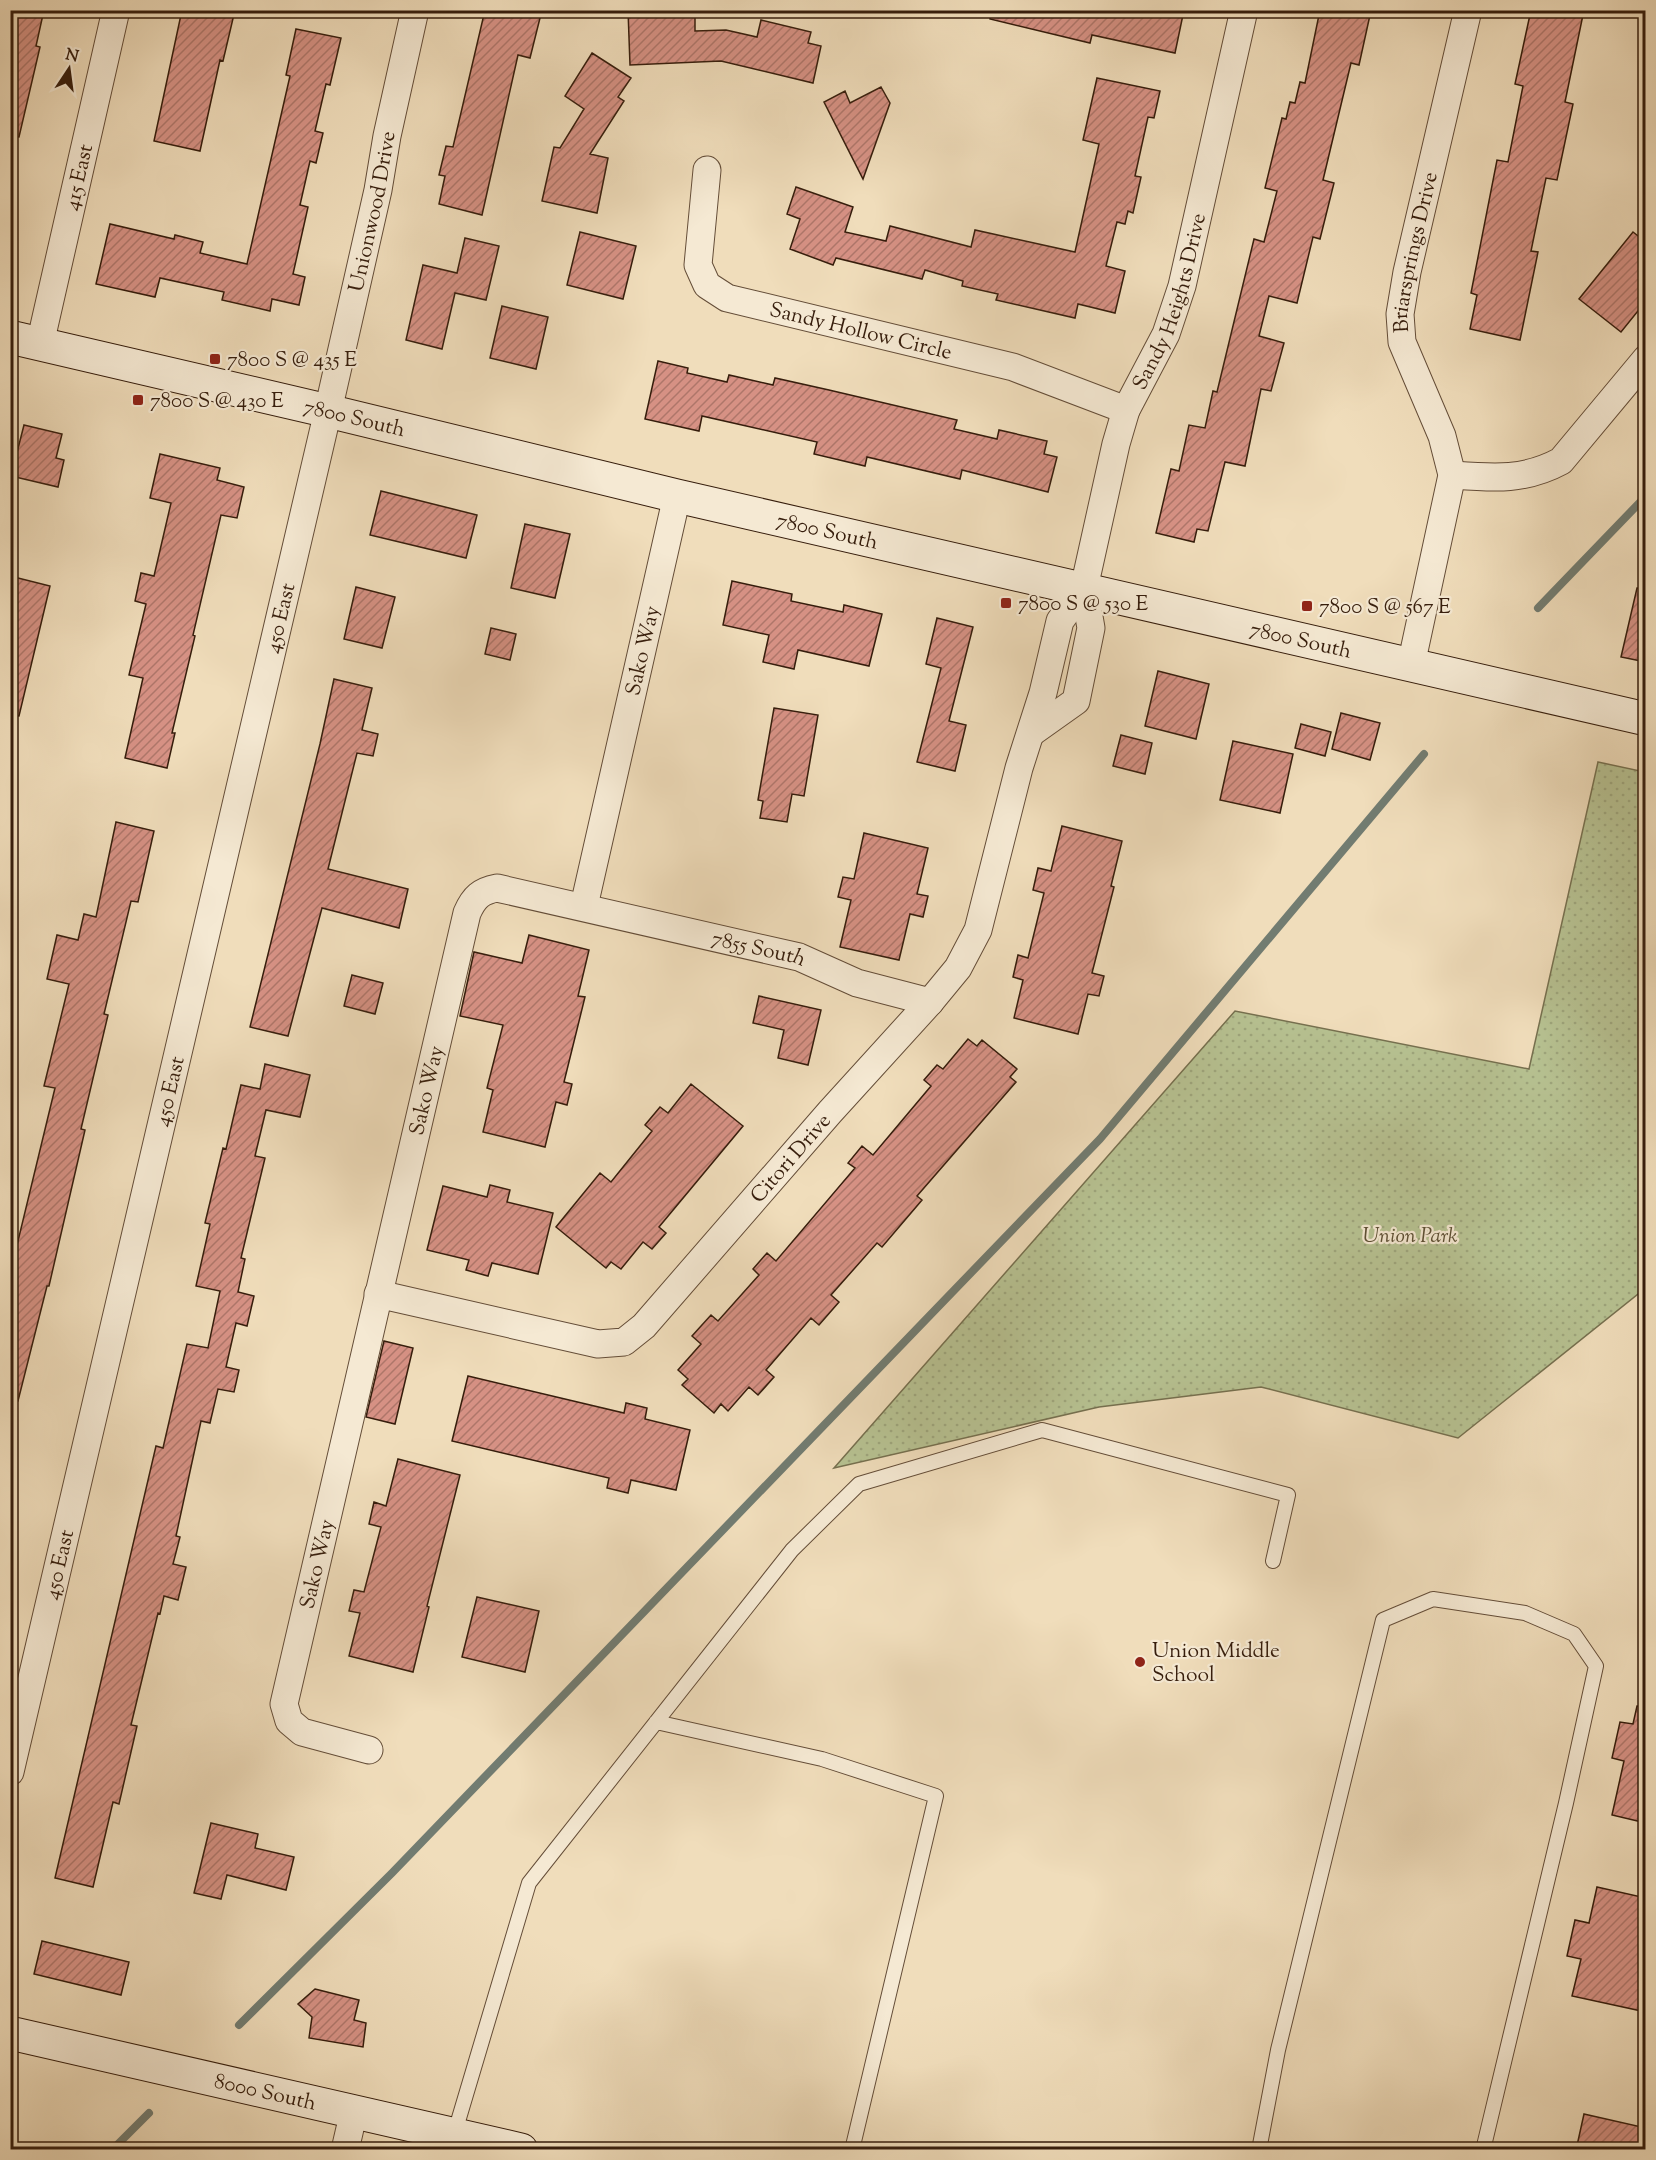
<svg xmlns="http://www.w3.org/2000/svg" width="1656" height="2160" viewBox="0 0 1656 2160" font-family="'Sorts Mill Goudy',serif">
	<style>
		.grass { fill: url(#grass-dots); stroke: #76704f; stroke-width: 1.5 }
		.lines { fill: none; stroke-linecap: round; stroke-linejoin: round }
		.stream { stroke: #727c71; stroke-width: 8 }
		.building { fill: url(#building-hatch); stroke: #361d0c; stroke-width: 1.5 }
		.lane-casing { stroke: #644d38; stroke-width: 16 }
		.street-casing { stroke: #644d38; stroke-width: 29 }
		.secondary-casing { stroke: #361d0c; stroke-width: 35 }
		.lane { stroke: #f5e9d3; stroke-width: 14 }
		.street { stroke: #f5e9d3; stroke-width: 27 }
		.secondary { stroke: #f5e9d3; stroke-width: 33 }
		.poi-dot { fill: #8f2418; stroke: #f5e9d3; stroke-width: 2 }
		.labels { text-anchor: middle; stroke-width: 4.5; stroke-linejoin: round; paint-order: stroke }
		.street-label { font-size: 21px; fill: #361d0c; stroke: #f5e9d3 }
		.poi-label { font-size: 21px; fill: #361d0c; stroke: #f5e9d3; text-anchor: start }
		.park-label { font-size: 21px; font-style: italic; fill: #5d4f34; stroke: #f5e9d3 }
	</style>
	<defs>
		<pattern id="grass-dots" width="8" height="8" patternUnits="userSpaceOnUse" patternTransform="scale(1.5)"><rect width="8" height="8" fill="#b7c292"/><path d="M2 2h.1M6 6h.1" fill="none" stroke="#9ea67d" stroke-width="1.8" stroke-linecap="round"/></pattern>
		<pattern id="building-hatch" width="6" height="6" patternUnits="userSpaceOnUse" patternTransform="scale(1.5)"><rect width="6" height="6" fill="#d69184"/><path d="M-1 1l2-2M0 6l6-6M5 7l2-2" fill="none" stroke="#ae766a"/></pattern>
	</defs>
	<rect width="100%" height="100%" fill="#f0ddbb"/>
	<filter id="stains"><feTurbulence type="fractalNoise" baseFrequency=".00333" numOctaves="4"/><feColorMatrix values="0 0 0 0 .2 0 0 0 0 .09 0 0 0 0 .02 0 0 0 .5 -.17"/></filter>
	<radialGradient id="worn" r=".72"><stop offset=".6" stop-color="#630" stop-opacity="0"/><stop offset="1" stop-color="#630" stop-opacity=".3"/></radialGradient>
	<path class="grass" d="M1598,762L1645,772L1646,1282L1643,1290L1458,1438L1261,1387L1099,1407L834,1468L1235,1011L1529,1069Z"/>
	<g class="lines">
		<path class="stream" d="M1538,608L1646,496
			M239,2025L392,1873L1100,1139L1424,754
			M112,2150L149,2113"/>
	</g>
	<path class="building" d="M10,10H44L36,46L40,47L19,137L10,136Z
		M182,10H235L223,61L220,60L200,151L154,141Z
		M485,10H542L530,58L518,55L482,215L439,204L445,176L439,175L446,146L453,147Z
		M628,10H695V31L726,30L757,37L761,20L811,32L808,43L821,46L813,83L721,61L630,65Z
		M991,10H1184L1175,53L1092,35L1090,43L990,19Z
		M1320,10H1349L1370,15L1359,65L1351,63L1323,180L1334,183L1320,239L1313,237L1297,303L1269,296L1259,336L1284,343L1271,391L1261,389L1245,466L1225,462L1208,531L1197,529L1194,542L1156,533L1171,469L1179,471L1189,425L1205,428L1213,391L1217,392L1254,239L1264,242L1277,191L1265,188L1282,118L1286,119L1290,102L1295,103L1300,82L1305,83Z
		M1531,10H1584L1565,102L1573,104L1557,180L1546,178L1531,251L1538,252L1520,340L1470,329L1477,295L1471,293L1497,160L1508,162L1523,86L1515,84Z
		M296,29L341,38L330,85L326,84L315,131L323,133L316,163L310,161L300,205L308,207L293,274L305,277L299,305L272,299L270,311L222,300L224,292L160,278L155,297L96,284L110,224L174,239L175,235L203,242L200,253L247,264L290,76L286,75Z
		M592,53L631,78L618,97L624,101L590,154L608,158L597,213L542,201L554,147L560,148L584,109L565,96Z
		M1097,78L1160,91L1154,118L1148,117L1135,176L1141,177L1133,213L1128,211L1125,224L1117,222L1106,266L1125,271L1115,313L1078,304L1075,318L996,300L998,294L962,286L963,281L925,270L922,279L836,258L833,265L790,249L800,219L787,214L796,187L853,207L845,232L886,241L890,226L971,247L975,230L1075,252L1099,144L1083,140Z
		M881,87L890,103L863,179L824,102L845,91L850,103Z
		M580,232L636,246L623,299L567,285Z
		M1633,232L1646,242V301L1621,332L1579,299Z
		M465,238L499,246L486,300L455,293L442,349L406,340L423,265L457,273Z
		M502,306L548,317L536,369L490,358Z
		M658,361L688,368L687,373L727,382L729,375L773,385L775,378L829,390L957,420L954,429L997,439L999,430L1047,441L1044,454L1057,457L1048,492L962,470L960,479L867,457L865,466L814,454L817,442L702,416L699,431L645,419Z
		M24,425L62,434L56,458L64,460L58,487L11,476Z
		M160,454L220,468L217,480L244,487L237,518L221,515L193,635L195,636L172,733H175L167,768L125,758L143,678L129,675L146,604L135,601L141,573L154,576L171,503L150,498Z
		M381,491L477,515L466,558L370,535Z
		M525,524L570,534L555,598L511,588Z
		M10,576L50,586L19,716L10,715Z
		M732,581L792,594L791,601L843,612L844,605L882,614L869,666L798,650L794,669L763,662L769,635L723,625Z
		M356,587L395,597L382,648L344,639Z
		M1637,588L1646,589V662L1621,657Z
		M937,618L973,627L949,721L966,725L955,771L917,762L941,668L926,664Z
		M491,628L516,634L510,660L485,654Z
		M1158,671L1209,684L1196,739L1145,726Z
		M334,679L372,688L362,730L378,734L373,756L357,753L328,869L408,889L399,928L322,908L288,1036L250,1027L320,744Z
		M774,708L818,715L804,796L792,794L787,822L760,818L763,801L758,800Z
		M1341,713L1380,723L1370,760L1332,749Z
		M1301,724L1331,732L1325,756L1295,748Z
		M1121,735L1152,743L1145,774L1113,766Z
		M1233,741L1293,754L1280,813L1220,800Z
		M116,822L154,831L138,902L131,901L104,1014L108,1015L81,1129L85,1130L49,1286H47L18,1401L10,1400V1274L55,1088L44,1086L69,984L47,979L57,935L78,940L84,914L96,917Z
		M1062,826L1122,841L1111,886L1114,887L1092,973L1104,976L1099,996L1088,994L1078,1034L1014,1018L1023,980L1013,977L1018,955L1028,958L1044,893L1033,890L1038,868L1051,871Z
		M864,833L928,848L917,894L928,896L923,917L910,914L899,960L840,947L851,900L838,897L843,877L854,879Z
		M529,935L589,950L578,996L585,997L564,1082L572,1084L567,1105L556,1102L545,1147L483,1132L493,1090L487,1088L503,1025L460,1016L474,952L522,963Z
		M352,975L383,983L375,1014L344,1006Z
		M759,996L821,1010L808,1065L778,1058L784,1030L753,1023Z
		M968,1039L977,1046L982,1040L1017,1069L1010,1077L1016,1082L917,1196L922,1200L882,1247L877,1243L831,1295L839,1302L819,1325L811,1318L766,1370L774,1377L758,1395L749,1387L728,1411L721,1404L714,1413L682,1385L688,1379L678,1370L701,1344L692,1336L711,1315L718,1321L759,1275L753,1269L767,1253L776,1261L855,1168L848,1163L862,1146L873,1155L931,1086L924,1080L937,1065L943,1069Z
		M265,1064L310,1075L300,1117L266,1110L255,1156L265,1158L241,1258L245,1259L238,1292L254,1296L247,1326L236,1323L226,1367L239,1370L234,1392L218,1389L210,1423L201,1421L176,1536L180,1537L173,1564L186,1567L178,1600L164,1596L160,1614L158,1613L131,1725L137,1726L119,1804L113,1802L93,1887L55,1878L156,1446L163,1448L187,1344L208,1348L220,1291L196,1286L210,1224L205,1223L223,1148L226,1149L241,1085L260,1089Z
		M691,1084L743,1126L659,1227L666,1233L652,1249L643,1242L621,1269L611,1262L606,1268L556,1227L600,1173L611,1182L652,1131L645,1125L660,1107L668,1113Z
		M490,1185L510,1190L507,1202L553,1213L538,1274L492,1263L488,1276L466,1270L469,1260L427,1250L443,1186L487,1197Z
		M384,1341L413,1348L395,1424L366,1417Z
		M468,1376L624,1413L626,1403L647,1408L645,1419L690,1430L676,1490L631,1480L628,1493L607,1488L609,1478L452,1441Z
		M398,1459L460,1475L427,1606L429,1607L413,1672L349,1656L360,1613L349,1611L354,1590L364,1592L381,1527L369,1524L374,1502L386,1506Z
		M477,1597L539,1611L525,1672L462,1657Z
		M1637,1706L1646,1707V1823L1612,1815L1624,1761L1612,1758L1620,1722L1633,1724Z
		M211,1823L258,1834L255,1848L294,1857L286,1890L227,1875L221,1899L194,1893Z
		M1597,1887L1646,1898V2012L1572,1996L1581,1959L1567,1956L1575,1920L1589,1923Z
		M42,1941L129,1962L121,1995L34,1974Z
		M315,1989L359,2000L354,2020L366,2023L363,2047L309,2038L312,2017L298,2004Z
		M1584,2114L1646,2128V2150H1576Z"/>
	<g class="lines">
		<defs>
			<path id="lane" d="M656,1722L822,1759L936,1796L852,2150
				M454,2135L529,1883L792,1550L859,1484L1042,1430L1288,1495L1273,1561
				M1259,2150L1278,2050L1383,1620L1433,1599L1525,1613L1574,1634L1596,1666L1566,1803L1483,2150"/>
			<g id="street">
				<path id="s1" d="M707,170L698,265L707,285L727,298L1013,367L1126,410"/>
				<path id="s2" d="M40,344L116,10"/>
				<path d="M1452,475C1493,478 1524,481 1561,461L1646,359"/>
				<path id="s3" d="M1411,665L1452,475L1442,436L1402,342L1400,314L1407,272L1468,10"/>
				<path d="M1031,733L1076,701L1091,628L1084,588"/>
				<path id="s4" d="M584,906L677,496"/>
				<path id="s5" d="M378,1294L598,1344L624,1342L644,1326L830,1112L930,1002L958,968L978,930L1019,768L1043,693L1060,621L1084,588L1116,444L1126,410L1166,334L1182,286L1244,10"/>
				<path id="s6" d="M369,1750L302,1732L289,1721L284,1704L467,913C474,897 481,891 497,888L799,957L857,983L930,1002"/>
				<path id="s7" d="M10,1772L328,411L378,190L387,136L415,10"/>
				<path d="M345,2150L354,2111"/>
			</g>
			<g id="secondary">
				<path id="s8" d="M10,337L328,411L677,496L1646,719"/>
				<path id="s9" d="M10,2033L521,2150"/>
			</g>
		</defs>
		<use href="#lane" class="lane-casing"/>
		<use href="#street" class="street-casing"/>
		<use href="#secondary" class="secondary-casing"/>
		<use href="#lane" class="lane"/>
		<use href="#street" class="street"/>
		<use href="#secondary" class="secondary"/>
	</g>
	<g class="poi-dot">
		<rect x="209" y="353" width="12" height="12" rx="3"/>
		<rect x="132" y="394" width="12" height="12" rx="3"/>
		<rect x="1000" y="597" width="12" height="12" rx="3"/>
		<rect x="1301" y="600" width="12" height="12" rx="3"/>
		<circle cx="1140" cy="1662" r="6"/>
	</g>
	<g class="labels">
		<g class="street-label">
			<text dy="7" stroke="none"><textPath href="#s2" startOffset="171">415 East</textPath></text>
			<text dy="7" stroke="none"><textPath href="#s7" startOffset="1602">Unionwood Drive</textPath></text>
			<text dy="7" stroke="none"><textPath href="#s3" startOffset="428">Briarsprings Drive</textPath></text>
			<text dy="7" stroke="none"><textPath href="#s5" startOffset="1458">Sandy Heights Drive</textPath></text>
			<text dy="7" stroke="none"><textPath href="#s1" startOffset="279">Sandy Hollow Circle</textPath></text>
			<text dy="7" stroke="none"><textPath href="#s8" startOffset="354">7800 South</textPath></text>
			<text dy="7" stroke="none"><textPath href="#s8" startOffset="840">7800 South</textPath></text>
			<text dy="7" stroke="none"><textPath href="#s7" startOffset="1185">450 East</textPath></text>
			<text dy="7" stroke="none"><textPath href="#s8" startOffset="1326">7800 South</textPath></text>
			<text dy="7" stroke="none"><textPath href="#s4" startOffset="262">Sako Way</textPath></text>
			<text dy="7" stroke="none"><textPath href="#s6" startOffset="1226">7855 South</textPath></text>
			<text dy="7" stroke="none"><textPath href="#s6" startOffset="734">Sako Way</textPath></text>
			<text dy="7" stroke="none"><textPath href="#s7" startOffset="699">450 East</textPath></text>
			<text dy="7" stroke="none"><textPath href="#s5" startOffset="500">Citori Drive</textPath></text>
			<text dy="7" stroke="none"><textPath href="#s6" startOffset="248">Sako Way</textPath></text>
			<text dy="7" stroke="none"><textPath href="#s7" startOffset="213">450 East</textPath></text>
			<text dy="7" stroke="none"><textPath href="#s9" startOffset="262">8000 South</textPath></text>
		</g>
		<g class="poi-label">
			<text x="227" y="366">7800 S @ 435 E</text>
			<text x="150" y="407">7800 S @ 430 E</text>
			<text x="1018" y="610">7800 S @ 530 E</text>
			<text x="1319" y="613">7800 S @ 567 E</text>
			<text x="1152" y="1657">Union Middle<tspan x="1152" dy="24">School</tspan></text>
		</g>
		<g class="park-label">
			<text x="1410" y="1242">Union Park</text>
		</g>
	</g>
	<rect width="1656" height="2160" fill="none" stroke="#f0ddbb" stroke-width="36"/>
	<rect x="12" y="12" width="1632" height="2136" fill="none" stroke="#361d0c" stroke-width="3"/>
	<rect x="18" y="18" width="1620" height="2124" fill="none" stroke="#361d0c" stroke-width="1.5"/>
	<g transform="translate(69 69) rotate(13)" stroke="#f5e9d3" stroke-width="4.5" paint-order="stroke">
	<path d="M0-4.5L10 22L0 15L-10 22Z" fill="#361d0c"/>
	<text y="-9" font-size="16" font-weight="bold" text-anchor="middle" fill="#361d0c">N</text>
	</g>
	<rect width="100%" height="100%" filter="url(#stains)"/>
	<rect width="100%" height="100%" fill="url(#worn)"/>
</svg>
